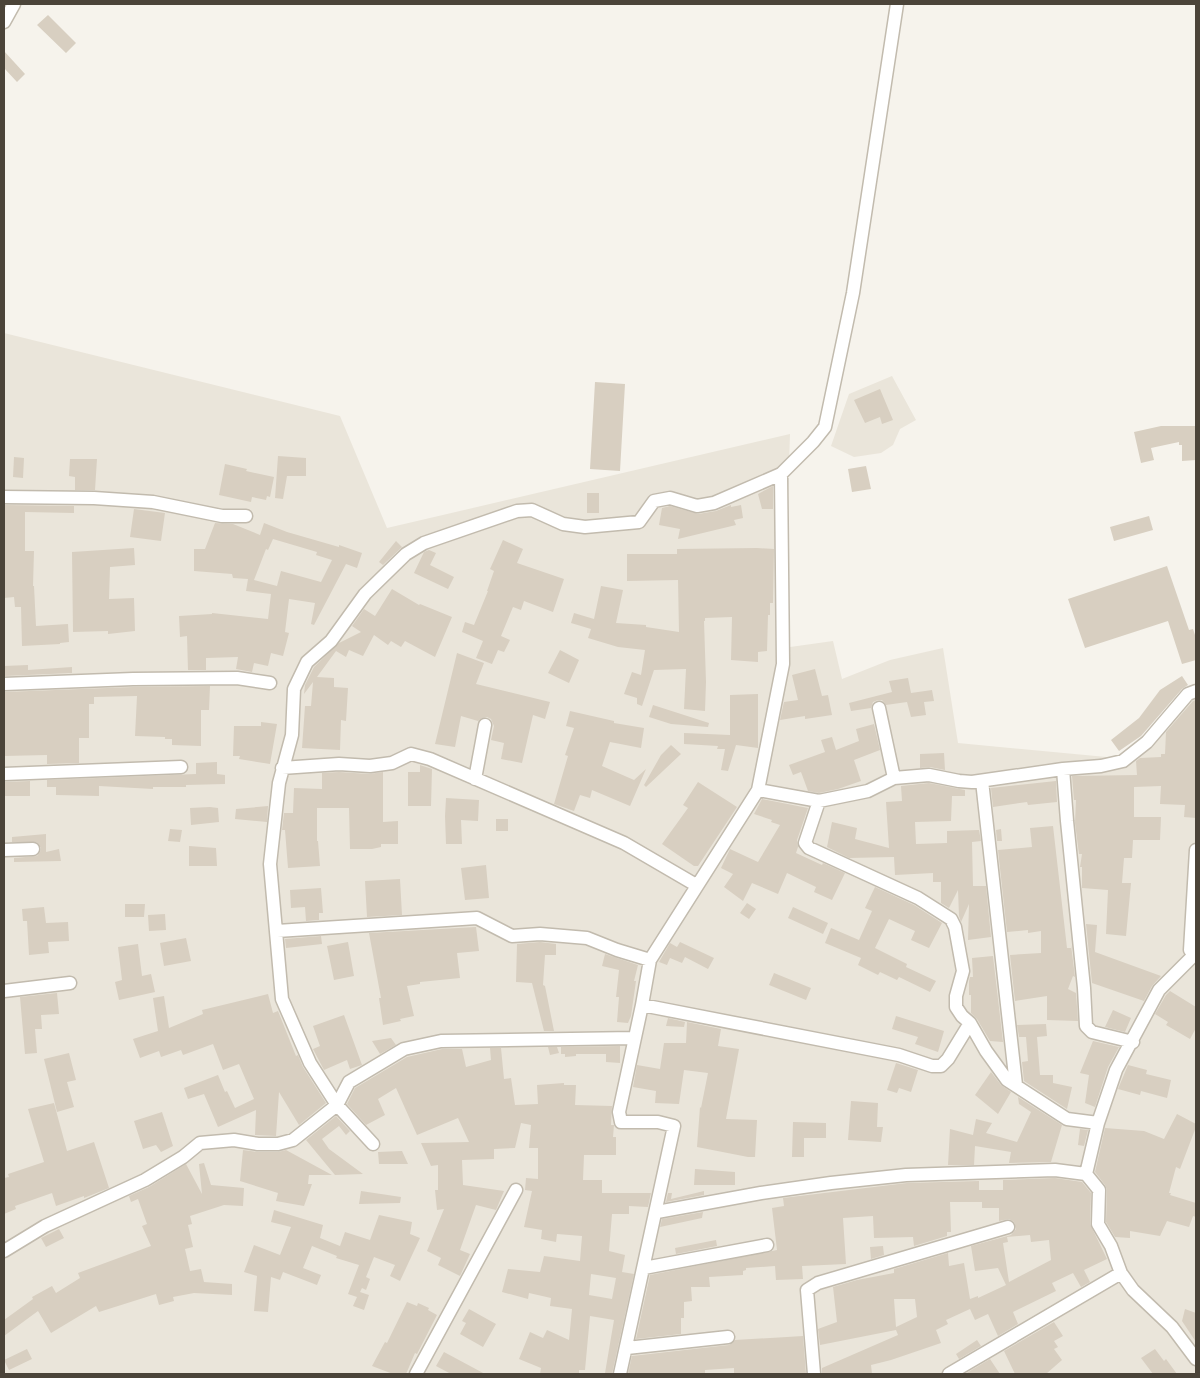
<svg xmlns="http://www.w3.org/2000/svg" width="1200" height="1378" viewBox="0 0 1200 1378" font-family="'PT Sans',sans-serif">
	<style>
		.residential { fill: #eae5da }
		.building { fill: #d8cfc1; fill-rule: evenodd }
		.lines { fill: none; stroke-linecap: round; stroke-linejoin: round }
		.street-casing { stroke: #c2bbae; stroke-width: 15 }
		.street { stroke: #fff; stroke-width: 12 }
	</style>
	<rect width="100%" height="100%" fill="#f6f3ec"/>
	<path class="residential" d="M4,333L340,416L387,528L790,434L783,648L833,641L842,679L890,660L943,648L958,743L1117,758L1151,733L1196,687V1374H4Z
		M892,376L916,420L900,429L893,445L881,453L854,457L831,446L849,394Z"/>
	<path class="building" d="M48,15L76,43L66,53L37,25Z
		M4,51L25,74L17,82L4,68Z
		M595,382L625,384L620,471L590,469Z
		M880,389L893,420L882,424L880,417L865,423L854,400Z
		M1161,426H1195L1196,460L1182,461V445H1179V442L1151,448L1154,460L1141,463L1134,432Z
		M278,456L306,458V476H287L283,499L275,498Z
		M14,457L24,458L23,478L13,477Z
		M70,459H97L95,490H75V477L69,476Z
		M225,464L247,469L246,471L274,477L270,497L267,496L266,500L252,497L251,502L219,495Z
		M866,466L871,489L852,492L848,469Z
		M773,486V509H762L758,494Z
		M587,493H599V513H587Z
		M4,505L74,506V513L25,512V551H34L33,586H34L36,626L68,624L69,642L60,643V644L22,646L21,607H15L14,597L4,598Z
		M731,505V507L741,505L743,518L734,520L736,525L678,539L680,529L659,525L662,508L670,506L698,514L716,511Z
		M134,509L165,513L161,541L130,537Z
		M1149,516L1153,530L1114,541L1110,527Z
		M215,523L233,524L260,535L264,523L287,532L339,547V545L362,553L357,568L346,564L314,625L311,624L315,603L289,599L285,632L289,633L283,656L271,653L268,666L254,663L252,672L236,669L238,657L206,658V670H188L187,636L180,637L179,616L212,614V613L268,619L271,594L246,591L248,579L233,578L232,574L194,571V549H205ZM273,539L317,552L316,555L332,560L321,582L281,571L277,586L254,580L266,549L268,550Z
		M503,540L523,549L517,563L564,579L553,612L524,601L521,610L513,607L501,636L510,640L504,652L498,650L492,664L476,658L483,641L462,632L465,622L474,625L488,591H487L494,571L490,569Z
		M396,541L402,547L383,565L379,562Z
		M134,548L135,565L110,567L109,599L134,598L135,631L108,634V631L73,632L72,552Z
		M757,548L774,549L773,603H770V615H768L767,651L758,652V662L731,660L732,617L705,618V621H704L706,682L705,711L684,709L686,669L654,670L642,706L637,704V698L624,694L632,672L641,675L645,650L618,647L588,638L591,629L571,623L574,613L594,619L601,586L623,590L616,623L646,625V627L679,632L678,580L627,581V554H677V549Z
		M429,550L436,553L430,565L454,577L448,589L414,573L424,552Z
		M1167,566L1189,630L1193,629L1196,638V660L1182,664L1168,621L1085,648L1068,599Z
		M392,589L419,605L420,604L452,617L435,657L405,641L401,647L391,641L388,645L374,635L363,656L349,650L346,657L336,651L317,677L334,678V687L348,688L346,721L341,720L340,750L302,748L305,706H311L313,682L304,694L305,685L314,667L339,643L361,632L352,626L364,609L375,616Z
		M560,650L579,660L569,683L548,673Z
		M457,653L484,663L476,684L550,702L545,719L533,715L522,763L501,759L504,743L491,740L494,726L491,719L487,717L482,718L478,721L461,716L455,747L435,744Z
		M28,665V670L72,667V673L4,676V666Z
		M815,669L822,696L828,695L832,715L805,719V716L780,720L784,702L798,700L792,675Z
		M1182,676L1188,685L1182,689L1141,736L1119,751L1111,740L1139,718L1160,690Z
		M908,678L911,693L932,690L934,701L924,702L926,715L911,717L907,702L886,705L882,700H878L873,702L871,708L851,711L849,703L892,692L889,681Z
		M210,686L209,710H201V746L172,745V739H165V737L135,736L137,696L94,697V704H89V738H79V763L47,764V755L4,756V692L133,687Z
		M758,694V748L736,745L728,771L721,770L725,749H717L718,746L684,744V733L730,735V695Z
		M1196,700V818L1184,817L1185,805L1160,804L1161,786L1134,787V817H1161L1160,840H1133L1132,858H1124L1122,883H1131L1126,936L1106,934L1108,890L1082,888V867H1080L1082,854H1079L1075,823L1076,800H1074L1072,776L1137,775L1136,761L1140,758L1161,757V754H1165L1166,732L1193,701Z
		M653,705L709,723L708,727L671,724L649,717Z
		M570,711L614,721V723L644,728L641,748L610,742L602,766L634,780L646,769L630,806L592,790L590,798L580,795L574,811L554,804L568,756L565,755L574,728L566,726Z
		M261,722L277,724L270,764L239,759L240,756H233L234,726H261Z
		M874,724L880,750L854,760L861,781L838,789L819,793L808,791L801,772L793,775L789,765L825,752L821,740L832,737L836,750L859,741L856,729Z
		M671,745L681,754L646,787L644,785L661,755Z
		M944,753L945,770L930,767L920,768V754Z
		M217,762V774L225,775V784L186,785V787H153V789L99,786V796L56,795V787H47V780L196,774V763Z
		M420,765L432,769L431,806H408V772H420Z
		M339,772L369,774L383,772V822L398,821V844H381V847L372,849H350L349,808H317V841H318L320,866L288,868L285,830H282L284,813H293L294,788L322,789V773Z
		M30,781V796H4V782Z
		M1056,781L1057,802L1028,805L1027,802L993,807L991,788Z
		M698,782L737,807L698,866H694L662,844L688,808L683,805Z
		M929,783L965,790V796H952L951,821L915,822L916,844L947,843V831L979,830L981,841L972,842L973,886H986L991,937L968,940L969,904L961,922L959,916L958,890L949,908L941,903V882H933V873L895,875L894,857L849,858L827,847L832,822L857,828L855,839L889,848L886,802L902,801L901,786Z
		M446,798L479,800L478,821L461,820L462,844H446L445,816Z
		M762,799L808,808L797,840L798,847L796,853L822,865L823,863L845,873L832,900L814,892L816,887L787,873L778,894L752,883L743,901L724,887L733,874L721,868L730,849L758,862L780,825L771,822L772,820L754,814Z
		M268,806L267,822L235,819L236,809Z
		M210,807L218,808L219,822L191,825L190,808Z
		M496,819H508V831H496Z
		M1053,826L1067,948H1071V945L1075,977L1073,976L1068,989L1076,993L1078,1021L1047,1020V996L1015,1001L1010,955L1041,953V931L1028,933V930L1007,932L998,850L1032,847L1030,828Z
		M170,829L182,830L180,842L168,841Z
		M1001,829L1002,841H997L996,830Z
		M46,834V852L59,849L61,861L14,862V858L37,856L40,852L41,848L36,842H12V837Z
		M189,846L216,848L217,866H189Z
		M486,865L489,898L465,900L461,868Z
		M400,879L402,915L367,917L365,881Z
		M875,887L914,905L942,923L929,948L911,940L915,931L889,919L875,948L907,964L906,967L936,981L930,992L899,977L897,980L880,972L878,975L858,965L861,958L825,943L831,928L859,940L872,911L865,908Z
		M321,888L323,913H319V920L306,921L305,907L291,908L290,890Z
		M747,903L756,909L749,919L740,913Z
		M125,904H145L144,917H125Z
		M44,907L46,923L68,922L69,941L48,942L49,953L29,955L27,921H23L22,909Z
		M793,907L828,923L823,934L788,918Z
		M165,914L166,930L149,931L148,915Z
		M1086,924L1097,925L1095,952L1161,976L1152,986L1144,1001L1092,983Z
		M476,927L479,951L457,953L460,978L420,982V984L407,986L414,1016L400,1019L401,1021L383,1025L379,998H381L369,933Z
		M321,936L322,944L286,948L285,939Z
		M186,938L191,961L164,966L160,943Z
		M348,942L354,976L334,980L327,946Z
		M540,942L556,944V955H545L543,985L545,986L554,1031H544L532,983L516,982L517,944Z
		M680,942L714,958L708,969L685,957L682,963L670,958L667,965L659,962L670,943L677,947Z
		M138,944L142,976L151,974L155,992L119,1000L115,982L122,980L118,947Z
		M605,954L638,965L634,981H636L631,1016L628,1023L617,1022L619,997H616L619,970L602,966Z
		M993,956L1003,1042L990,1041L977,1019L971,1013V995H969V981L970,977H973L972,958Z
		M774,973L811,988L806,1000L769,985Z
		M1170,991L1196,1007V1028L1190,1039L1166,1025L1168,1022L1155,1014L1166,995Z
		M57,993L59,1014L41,1015L42,1029H35L37,1053L25,1054L20,997Z
		M268,994L273,1013L278,1011L296,1056L298,1055L303,1067L326,1103L299,1125L279,1092L276,1136L255,1135L256,1110L218,1127L204,1094L188,1099L184,1088L218,1075L225,1092L227,1091L235,1108L254,1099L239,1064L223,1070L213,1044L183,1055L181,1050L161,1057L159,1051L140,1058L133,1039L158,1031L153,998L164,996L169,1028L203,1014L202,1010Z
		M1113,1010L1131,1018L1125,1032L1105,1027Z
		M344,1015L362,1065L350,1069L347,1060L324,1070L313,1049L320,1046L313,1026Z
		M896,1016L944,1031L938,1052L915,1044L918,1037L892,1029Z
		M668,1018L685,1022L684,1027L666,1026Z
		M687,1022L721,1029L718,1046L739,1049L726,1119L757,1120L755,1157H748L697,1147L700,1107L701,1108L708,1073L684,1070L679,1104L655,1103L656,1091L633,1087L637,1065L660,1069L664,1043H686Z
		M1046,1024L1047,1036L1037,1037L1040,1075H1053V1083L1072,1087L1067,1109L1024,1081L1022,1062L1028,1061L1026,1037H1019L1017,1025Z
		M391,1038L396,1045L380,1054L372,1041Z
		M1093,1041L1119,1047L1108,1067L1095,1107L1085,1103L1089,1075L1080,1073Z
		M620,1046V1063L606,1062V1054H576V1056L565,1057V1054H561V1047Z
		M548,1047H557L559,1053L550,1055Z
		M490,1048H501L504,1079L511,1078L515,1105L538,1104L537,1085L564,1083V1085H576L575,1105L612,1106L611,1125H614L613,1137H616V1155H584L583,1180H602V1193H651L648,1207L629,1206V1214H612L609,1251L625,1255L622,1272L634,1274L612,1374L605,1373L614,1320L590,1316L585,1370H579V1374H540L541,1368L519,1359L530,1332L543,1338L547,1330L569,1340L572,1309L550,1306L551,1298L529,1293L528,1299L502,1292L508,1269L540,1272L544,1256L580,1261L582,1236L557,1234L556,1242L541,1239L542,1230L524,1227L532,1191L525,1190L526,1178L538,1179V1148H529L531,1125L521,1123L515,1148L494,1149V1159L462,1160L463,1185L504,1191L496,1210L476,1205L460,1250L470,1254L460,1276L438,1265L441,1258L427,1251L444,1209L437,1210L435,1190H438V1165L431,1166L421,1143L469,1142L458,1118L417,1135L396,1088L378,1099L385,1115L366,1125L347,1104L355,1088L407,1057L442,1049H462L466,1067L491,1060ZM591,1274L616,1278L612,1299L589,1295Z
		M69,1053L76,1080L67,1082L74,1107L57,1112L44,1059Z
		M896,1063L918,1070L911,1092L899,1088L897,1093L887,1090Z
		M1128,1065L1147,1070L1146,1074L1171,1080L1167,1098L1141,1091L1140,1095L1118,1089Z
		M991,1072L1001,1085L1011,1092L998,1114L975,1095Z
		M1018,1097L1062,1125L1051,1162L1009,1163L1011,1152L975,1146L974,1165H948L950,1129L973,1135L976,1119L992,1123L986,1133L1017,1142L1031,1112L1019,1104Z
		M851,1101L878,1103L877,1127H883L881,1142L848,1140Z
		M54,1103L67,1151L94,1142L109,1188L84,1198V1196L56,1206L52,1193L15,1206L16,1209L4,1214V1178L9,1177L8,1174L44,1162L28,1109Z
		M162,1112L173,1146L161,1152L156,1145L143,1149L134,1121Z
		M1177,1114L1196,1124V1127L1180,1169L1176,1167L1169,1193H1171L1170,1195L1196,1203V1217L1193,1216L1189,1227L1167,1221L1160,1236L1130,1231V1238L1115,1237L1106,1222L1107,1190L1105,1185L1095,1172L1105,1128L1144,1131L1164,1139Z
		M336,1116L350,1131L346,1135L339,1126L322,1139L329,1149L363,1174L335,1175L306,1140Z
		M793,1122L826,1123V1138H804V1157H792Z
		M1080,1129L1088,1130L1084,1146L1078,1145Z
		M243,1150L258,1152H278L286,1150L332,1175H309L308,1184H312L304,1206L276,1201L278,1193L240,1181Z
		M402,1151L408,1164H379L378,1152Z
		M204,1163L211,1185L244,1188L243,1206L224,1205L190,1216L192,1224L188,1225L193,1247L185,1249L190,1271L201,1269L204,1282L232,1284V1295L194,1293L173,1297L174,1301L159,1305L156,1294L99,1312L96,1306L51,1333L38,1311L4,1336V1320L33,1299L32,1297L52,1286L56,1293L80,1278L78,1273L151,1246L142,1226L147,1224L138,1199L131,1202L129,1196L149,1187L186,1164L202,1194L199,1164Z
		M695,1169L735,1172V1185H694Z
		M1055,1178L1082,1182L1091,1193L1090,1224L1107,1259L1084,1270L1090,1282L1081,1287L1073,1273L1052,1283L1056,1291L1013,1312L1018,1324L998,1336L988,1314L975,1320L970,1309L946,1320L948,1324L936,1330L941,1343L891,1360L871,1365L872,1374H822V1368L898,1335L896,1330L820,1345L818,1329L837,1322L833,1287L857,1280L894,1273V1269L948,1253L949,1266L964,1263L970,1299L978,1296V1298L1006,1285L998,1268L975,1271L971,1246L1011,1235L1016,1229L1014,1222L1009,1219L999,1221V1208H982V1202H950L951,1232H947V1236L914,1246L913,1237L874,1238L873,1216L843,1218L846,1264L802,1266L803,1279L776,1280L775,1266L746,1268V1270L743,1271V1275L709,1277L710,1287H691L692,1301L684,1302V1318H681V1334L636,1339L650,1275L777,1250L772,1208L784,1206L783,1198L907,1183L979,1181V1190H1003V1180ZM1030,1235L1031,1242L1049,1240L1051,1260L1009,1282L1003,1243L1008,1242L1007,1237ZM894,1299H915L917,1317L896,1327Z
		M361,1191L401,1197L400,1203L359,1204Z
		M704,1191V1195L666,1202L668,1193H672L671,1199Z
		M274,1210L323,1225L320,1238L340,1246L345,1232L370,1240L379,1215L412,1222L410,1234L420,1238L400,1281L390,1276L395,1265L374,1257L366,1277L370,1279L366,1290L362,1288L360,1292L369,1295L364,1310L353,1306L357,1297L348,1294L359,1265L336,1258L337,1256L312,1246L303,1268L321,1275L317,1285L283,1272L280,1280L271,1277L268,1312L254,1311L257,1276L244,1272L254,1245L280,1255L291,1227L271,1222Z
		M703,1212L702,1218L660,1227L662,1219Z
		M59,1229L64,1238L46,1247L41,1238Z
		M716,1240L717,1246L676,1254L675,1248Z
		M883,1246L884,1255L871,1259L870,1247Z
		M407,1302L417,1306L418,1303L429,1308L428,1310L437,1315L417,1354L415,1353L406,1374H393L372,1366L385,1342L387,1343Z
		M469,1309L496,1324L483,1347L460,1334L466,1323L462,1321Z
		M1185,1309L1196,1313V1342L1182,1321Z
		M1054,1322L1063,1336L1054,1341L1058,1347L1054,1349L1062,1360L1046,1374H1015L1004,1351Z
		M803,1336L806,1374H734V1368L705,1370V1374H628L632,1356L729,1345L735,1340Z
		M977,1340L981,1346L959,1359L956,1354Z
		M27,1349L32,1359L9,1370L4,1360Z
		M1155,1349L1164,1361L1166,1359L1177,1374H1153L1141,1358Z
		M444,1352L485,1374H451L436,1366Z
		M990,1359L1000,1374H965Z"/>
	<g class="lines">
		<defs>
			<path id="street" d="M4,22L14,4
				M4,497L94,498L153,502L222,516H246
				M4,684L133,679L237,678L270,683
				M879,708L894,778
				M282,768L339,764L370,766L392,763L411,754L430,759L624,843L696,885
				M1063,769L1067,821L1084,988L1086,1026L1092,1032L1133,1042
				M4,774L181,767
				M475,779L485,725
				M982,781L1016,1085
				M758,790L819,801L868,791L894,778L929,775L959,781L972,782L1063,769L1101,766L1123,761L1147,742L1188,694L1196,691
				M819,801L805,843L809,848L918,898L951,919L955,927L963,971L956,996V1007L962,1016L970,1023L986,1051L1007,1080L1067,1119L1098,1123
				M4,850L33,849
				M277,931L477,918L512,936L540,934L587,938L617,950L650,960
				M4,991L70,983
				M642,1005L899,1055L932,1066H941L948,1059L970,1023
				M373,1144L337,1105L310,1063L282,999L270,864L279,783L292,735L294,689L307,662L331,641L365,594L406,554L424,543L517,511L532,510L563,524L585,527L639,522L654,501L670,498L697,506L714,503L781,474L813,442L825,427L853,293L897,4
				M1086,1174L1098,1123L1116,1070L1159,990L1194,955L1190,950L1196,850
				M657,1212L761,1193L831,1183L906,1175L1055,1170L1086,1174L1099,1190L1098,1224L1111,1246L1121,1273L1133,1290L1172,1327L1196,1359
				M4,1251L45,1226L145,1180L183,1157L200,1143L234,1140L258,1144H278L293,1140L337,1105L349,1082L404,1049L441,1041L634,1038
				M644,1268L767,1245
				M627,1348L728,1337
				M416,1374L516,1190
				M620,1374L674,1126L658,1122H621L619,1112L642,1005L650,960L758,790L783,664L781,474
				M814,1374L807,1290L818,1283L1008,1227
				M949,1374L1121,1273"/>
		</defs>
		<use href="#street" class="street-casing"/>
		<use href="#street" class="street"/>
	</g>
	<rect width="1200" height="1378" fill="none" stroke="#4b4439" stroke-width="10"/>
</svg>
